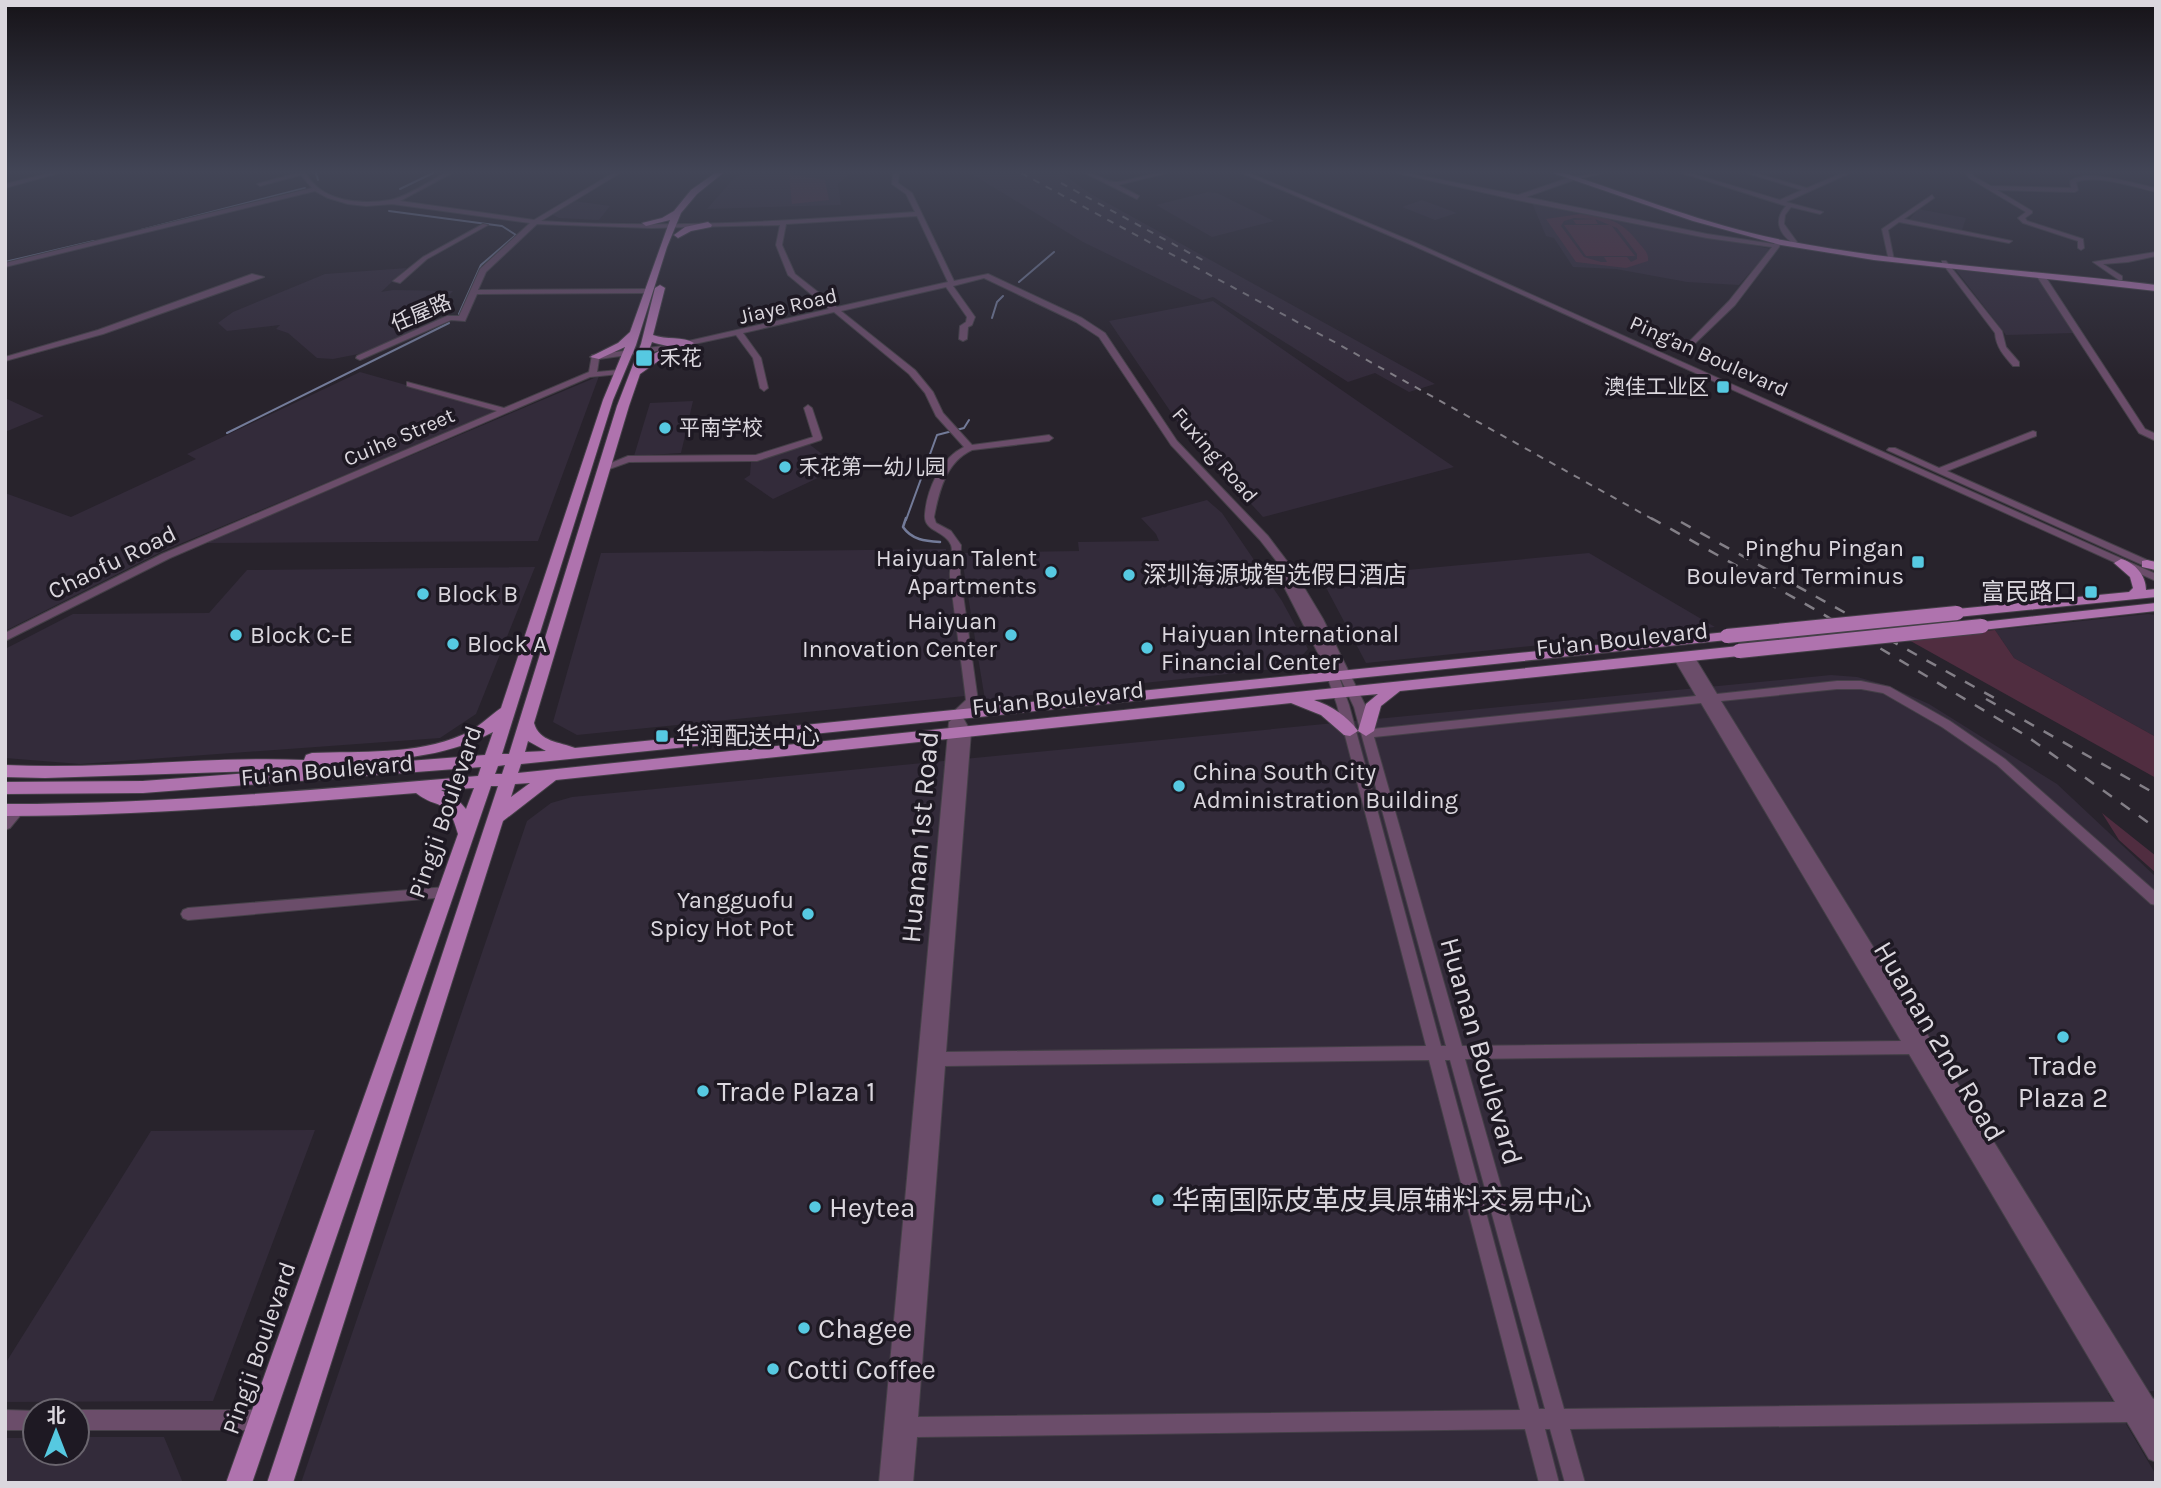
<svg xmlns="http://www.w3.org/2000/svg" width="2161" height="1488" viewBox="0 0 2161 1488" font-family="Karla,'Noto Sans SC',sans-serif">
	<style>
		.built { fill: #332b3a }
		.green { fill: #502d40; fill-rule: evenodd }
		.lines { fill: none; stroke-linecap: round; stroke-linejoin: round }
		.stream-far1 { stroke: #737b99; stroke-width: 2 }
		.stream { stroke: #737b99; stroke-width: 2.5 }
		.minor-casing { stroke: #454048; stroke-width: 2 }
		.major-casing { stroke: #454048; stroke-width: 2 }
		.minor { fill: #6b4d6a; fill-rule: evenodd }
		.major { fill: #af73ae; fill-rule: evenodd }
		.rail-far1 { stroke: #837f87; stroke-width: 2; stroke-dasharray: 7 7; stroke-linecap: butt }
		.rail { stroke: #837f87; stroke-width: 2.5; stroke-dasharray: 11 11; stroke-linecap: butt }
		.major-bridge-casing { stroke: #454048; stroke-width: 16; stroke-linecap: butt }
		.major-bridge { stroke: #af73ae; stroke-width: 14 }
		.poi-dot { fill: #56c9e1; stroke: #1e1923; stroke-width: 2.5 }
		.labels { text-anchor: middle; stroke-width: 7; stroke-linejoin: round; paint-order: stroke }
		.far-street-label { font-size: 21px; fill: #dbd7de; stroke: #1e1923 }
		.far-poi-label { font-size: 21px; fill: #dbd7de; stroke: #1e1923; text-anchor: start }
		.poi-label { font-size: 24px; fill: #dbd7de; stroke: #1e1923; text-anchor: start }
		.street-label { font-size: 24px; fill: #dbd7de; stroke: #1e1923 }
		.near-street-label { font-size: 28px; fill: #dbd7de; stroke: #1e1923 }
		.near-poi-label { font-size: 28px; fill: #dbd7de; stroke: #1e1923; text-anchor: start }
	</style>
	<rect width="100%" height="100%" fill="#28232c"/>
	<path class="built" d="M743,173H851L838,184L841,205L707,209L733,179Z
		M970,173H1061L1091,194L1435,384L1409,392L1375,373L1348,382L1213,297L1202,300L1083,242Z
		M1208,192L1217,193L1274,221L1212,237L1156,205Z
		M1422,200L1457,213L1435,220L1402,207Z
		M574,201L610,206L599,220L559,218L551,214Z
		M1532,203L1613,217L1771,249L1739,285L1687,282L1616,269L1573,267L1554,238L1546,236Z
		M1918,209L1966,218L1962,230L1909,220Z
		M407,268L381,292L393,290L453,291L411,333L364,353L333,359L317,358L288,333L276,329L280,325L227,331L218,323L233,312L325,274Z
		M1956,270L2039,278L2073,333L2006,335Z
		M1213,301L1372,411L1454,467L1263,517L1181,427L1109,321Z
		M360,372L498,411L163,551L5,631V493L71,517L196,459L187,454Z
		M599,376L538,541L204,543Z
		M5,398L44,416L5,432Z
		M693,401L681,453L634,456L650,403Z
		M809,444L822,454L808,460L827,471L822,476L773,499L744,479L750,475L751,462Z
		M1207,500L1222,513L1282,601L1308,649L1292,667L985,700L961,553L1079,551L1078,542L1159,541L1156,534L1141,518Z
		M946,549L965,696L577,735L553,722L601,553Z
		M1589,553L1715,627L1366,663L1321,578Z
		M535,567L476,714L440,738L80,764L5,758V649L73,614L209,613L247,570Z
		M2148,614L2156,615V737L2014,658L1995,630Z
		M1831,675L1857,677L1886,685L1929,704L2057,784L2156,877V1391L2108,1393L2156,1475V1483H301L527,821L551,803L572,797Z
		M315,1130L213,1401L5,1402V1364L151,1131Z
		M77,1437H164L183,1483H5L6,1438H35V1453H77Z"/>
	<path class="green" d="M789,174L825,180L829,200L792,204Z
		M1580,214C1606,216 1622,221 1638,242C1644,249 1649,253 1648,261L1626,268L1576,262L1546,219ZM1574,218L1594,219L1573,220L1576,224H1598L1595,219L1617,228L1637,254V259L1631,262L1627,257H1604L1607,262H1630H1601L1584,257L1561,226L1564,221Z
		M1564,225H1611L1635,256H1586Z
		M1995,630L2014,658L2156,737V778L1907,639Z
		M2102,813L2156,856V873L2119,840Z"/>
	<g class="lines">
		<path class="stream-far1" d="M316,173L318,180
			M400,189L433,173
			M389,211L502,226L516,235L481,265L459,314
			M141,230L305,188
			M5,262L94,241
			M1019,282L1054,252
			M992,318L997,302L1003,296
			M227,433L449,323
			M906,520L937,435L964,428L969,420"/>
		<path class="stream" d="M906,518L903,527C912,540 925,541 940,542"/>
		<defs>
			<path id="minor" d="M50,173H59L5,188V184Z
				M297,173H306C321,202 361,205 390,200C404,198 432,180 445,173H452L400,201L534,220L613,173H620L541,221C666,229 790,221 915,212L906,194L892,184L893,173H899L898,183L912,193L954,281L988,274L1082,318L1105,333L1177,441L1268,536L1293,569L1323,619L1366,707L1372,729L1696,696L1673,657L1675,654L1683,655L1688,652L1692,653L1717,694L1837,681H1861L1890,687L1950,721L2005,759L2156,892V905L2151,904L1997,765L1942,727L1883,693L1861,689H1837L1721,701L2153,1399L2156,1398V1462L2149,1459L2127,1422L1570,1429L1585,1483H1565L1550,1429H1545L1559,1483H1539L1525,1429L917,1437L913,1483H879L949,722L952,719L950,715L966,700C961,659 955,618 950,577C949,567 954,553 951,545C945,530 923,532 925,514C927,489 941,458 964,447L936,416L925,393L909,374L834,312L743,333L761,358L768,388L764,391L760,388L753,358L736,335L671,349L599,359L597,372L619,370L623,372L619,374L590,377L170,558L5,641V633L162,554L497,411L407,386V382L504,408L589,372L592,355L671,345L829,309L788,275L776,245L780,225L651,228L537,224L486,272L478,290L648,289L652,291L648,293L477,294L465,321L451,320L360,360L356,358L357,356L447,316H459L480,269L530,223L392,204L366,206L348,204L328,198L315,191L5,267V263L312,188L301,175L260,186L257,184ZM917,216L948,282L837,307L795,274L782,245L786,224ZM984,278L1076,322L1099,337L1171,445L1260,540L1285,572L1278,575L1322,661L1337,705L1426,1046L946,1052L971,732L962,716L978,701L960,573L961,545L951,531L936,523L934,517C939,491 946,462 972,450L1049,441L1053,438L1049,435L972,445L943,413L933,392L915,370L841,311L946,287L967,317L966,322L960,326L959,339L963,341L967,339L968,327L972,325L975,317L953,286ZM1337,671L1354,707L1446,1046H1441L1349,705ZM1701,703L1901,1041L1462,1046L1374,737ZM1909,1054L2115,1402L1564,1409L1465,1059ZM1429,1060L1520,1410L918,1417L945,1066ZM1445,1060H1450L1545,1409H1539Z
				M1085,173C1096,172 1106,183 1117,182C1134,180 1150,172 1167,173L1118,185L1139,196L1137,199Z
				M1242,173H1249L1416,243L2156,574V581L1412,245Z
				M1397,173H1407L1518,195L1571,177L1603,173L1574,180L1526,197L1707,234L1774,244L1778,240L1781,242L1779,247L1735,305L1686,352L1682,350L1683,348L1729,301L1772,247L1707,238L1517,200Z
				M1682,173H1690L1780,200L1802,190L1747,173H1755L1807,188L1843,173H1850L1786,202L1823,212L1820,214L1791,207L1785,215L1784,224L1797,242L1794,244C1779,234 1773,220 1786,206Z
				M1966,173H1972L1973,176L1991,186L2071,188L2070,181C2087,168 2135,184 2156,188V192C2134,187 2097,174 2076,182L2078,190L2075,192L1997,190L2032,211V213L2025,218L2027,221L2083,239L2084,248L2081,250L2078,248V241L2023,223L2018,218L2026,212L1969,178Z
				M1932,195L1934,198L1904,219L2012,241L2009,243L1899,222L1888,230L1894,260L1889,261L1882,229Z
				M483,224L488,225L427,259L400,283L393,281L423,257Z
				M2156,252V256L2128,262L2103,264L2122,276V280H2119L2093,262Z
				M1942,261H1946L2002,331L2006,347L2019,362V366H2013C2004,356 1996,347 1995,333L1942,263Z
				M2037,273H2043L2145,429L2156,434V441L2139,433L2036,275Z
				M252,274L264,277L103,334L5,361V357L98,330Z
				M808,405L812,408L822,438L821,440L757,461L629,462L604,471L599,468L628,456L756,455L813,437L804,408Z
				M2033,431L2036,432V436L1947,471L2156,564V571L1887,450L1889,448H1895L1939,468Z
				M18,806L23,808L24,811L10,828L5,830V816L13,808Z
				M446,887L451,888L453,892L451,896L446,897L188,920L183,918L181,914L183,910L188,908Z
				M5,1410L37,1411H35V1430H5Z
				M77,1410H262L269,1413L272,1420L269,1427L262,1430H77V1411H75Z"/>
			<path id="major" d="M715,173H723L697,194L681,213L667,247L636,345L613,400L502,754H509L617,406L641,344L655,288L660,285L665,288L653,335C666,340 683,336 694,343C683,350 664,346 652,342L646,358L665,348L674,350L640,374L629,406L534,723C539,742 560,742 575,748L1727,632L1734,636L1727,640L521,764L518,773L1739,646L1746,651L1739,656L1400,691L1381,706L1374,731L1366,736L1358,731L1366,704L1378,694L1314,700C1332,706 1347,716 1358,731L1350,736L1344,735L1321,715L1291,703L556,780L503,821L293,1483H267L498,786H491L252,1483H226L458,834C448,796 439,811 416,793C279,804 143,816 5,816V804C164,804 321,789 478,776L481,767L143,793L5,794V782L143,781L289,770L45,778L5,777V765C105,770 205,756 304,760L306,755L312,753C360,751 416,755 462,735C477,729 488,717 501,708L603,400L625,347L599,359L590,357L618,343L630,332L670,220L646,226L642,223L662,218L674,211L691,190ZM493,732L485,755L332,767L331,763C388,760 443,759 493,732ZM528,741L546,751L525,752ZM505,765L502,774H495L498,766ZM530,783L511,797L515,784ZM474,788L466,809L458,800L441,790Z
				M1553,173H1564C1636,196 1707,225 1782,240C1905,264 2031,270 2156,285V291L1874,260L1781,245L1693,221Z
				M708,222L712,225L711,227L691,231L678,238L674,235L685,227Z
				M2121,559C2135,563 2146,575 2146,590L2156,589V597L1957,617L1950,613L1957,609L2129,592L2133,588L2130,577L2114,563Z
				M2147,560L2156,562V570L2142,567V561Z
				M2156,603V611L1982,630L1975,626L1982,622Z"/>
		</defs>
		<use href="#minor" class="minor-casing"/>
		<use href="#major" class="major-casing"/>
		<use href="#minor" class="minor"/>
		<use href="#major" class="major"/>
		<path class="rail-far1" d="M1021,173L1338,344L1654,520
			M1061,183L1208,263"/>
		<path class="rail" d="M1651,518L1816,610L2025,735L2156,828
			M1681,522L1898,642
			M1888,639L1998,700
			M1986,699L2156,794"/>
		<defs>
			<path id="major-bridge" d="M1727,636L1957,613
				M1739,651L1982,626"/>
		</defs>
		<use href="#major-bridge" class="major-bridge-casing"/>
		<use href="#major-bridge" class="major-bridge"/>
	</g>
	<linearGradient id="sky" x2="0" y2="1"><stop stop-color="#161318"/><stop offset="0.45" stop-color="#424556"/><stop offset="1" stop-color="#424556" stop-opacity="0"/></linearGradient>
	<rect width="2161" height="381" fill="url(#sky)"/>
	<g class="poi-dot">
		<rect x="635" y="349" width="18" height="18" rx="3.5"/>
		<rect x="1716" y="380" width="14" height="14" rx="3.5"/>
		<circle cx="665" cy="428" r="7"/>
		<circle cx="785" cy="467" r="7"/>
		<rect x="1911" y="555" width="14" height="14" rx="3.5"/>
		<circle cx="1051" cy="572" r="7"/>
		<circle cx="1129" cy="575" r="7"/>
		<rect x="2084" y="585" width="14" height="14" rx="3.5"/>
		<circle cx="423" cy="594" r="7"/>
		<circle cx="236" cy="635" r="7"/>
		<circle cx="1011" cy="635" r="7"/>
		<circle cx="453" cy="644" r="7"/>
		<circle cx="1147" cy="648" r="7"/>
		<rect x="655" y="729" width="14" height="14" rx="3.5"/>
		<circle cx="1179" cy="786" r="7"/>
		<circle cx="808" cy="914" r="7"/>
		<circle cx="2063" cy="1037" r="7"/>
		<circle cx="703" cy="1091" r="7"/>
		<circle cx="1158" cy="1200" r="7"/>
		<circle cx="815" cy="1207" r="7"/>
		<circle cx="804" cy="1328" r="7"/>
		<circle cx="773" cy="1369" r="7"/>
	</g>
	<g class="labels">
		<g class="far-street-label">
			<text transform="translate(788 306) rotate(-13)" y="7">Jiaye Road</text>
			<text transform="translate(421 313) rotate(-23)" y="7">任屋路</text>
			<text transform="translate(1709 356) rotate(24)" y="7">Ping'an Boulevard</text>
			<text transform="translate(399 437) rotate(-23)" y="7">Cuihe Street</text>
			<text transform="translate(1215 455) rotate(49)" y="7">Fuxing Road</text>
		</g>
		<g class="far-poi-label">
			<text x="660" y="365">禾花</text>
			<text x="1709" y="394" text-anchor="end">澳佳工业区</text>
			<text x="679" y="435">平南学校</text>
			<text x="799" y="474">禾花第一幼儿园</text>
		</g>
		<g class="poi-label">
			<text x="1904" y="556" text-anchor="end">Pinghu Pingan<tspan x="1904" dy="28">Boulevard Terminus</tspan></text>
			<text x="1037" y="566" text-anchor="end">Haiyuan Talent<tspan x="1037" dy="28">Apartments</tspan></text>
			<text x="1143" y="583">深圳海源城智选假日酒店</text>
			<text x="2077" y="600" text-anchor="end">富民路口</text>
			<text x="437" y="602">Block B</text>
			<text x="997" y="629" text-anchor="end">Haiyuan<tspan x="997" dy="28">Innovation Center</tspan></text>
			<text x="1161" y="642">Haiyuan International<tspan x="1161" dy="28">Financial Center</tspan></text>
			<text x="250" y="643">Block C-E</text>
			<text x="467" y="652">Block A</text>
			<text x="676" y="744">华润配送中心</text>
			<text x="1193" y="780">China South City<tspan x="1193" dy="28">Administration Building</tspan></text>
			<text x="794" y="908" text-anchor="end">Yangguofu<tspan x="794" dy="28">Spicy Hot Pot</tspan></text>
		</g>
		<g class="street-label">
			<text transform="translate(112 562) rotate(-26)" y="8">Chaofu Road</text>
			<text transform="translate(1622 639) rotate(-6)" y="8">Fu'an Boulevard</text>
			<text transform="translate(1058 698) rotate(-6)" y="8">Fu'an Boulevard</text>
			<text transform="translate(327 770) rotate(-5)" y="8">Fu'an Boulevard</text>
			<text transform="translate(445 812) rotate(-71)" y="8">Pingji Boulevard</text>
			<text transform="translate(259 1348) rotate(-71)" y="8">Pingji Boulevard</text>
		</g>
		<g class="near-street-label">
			<text transform="translate(919 837) rotate(-85)" y="10">Huanan 1st Road</text>
			<text transform="translate(1940 1041) rotate(59)" y="10">Huanan 2nd Road</text>
			<text transform="translate(1482 1051) rotate(74)" y="10">Huanan Boulevard</text>
		</g>
		<g class="near-poi-label">
			<text x="2063" y="1075" text-anchor="middle">Trade<tspan x="2063" dy="32">Plaza 2</tspan></text>
			<text x="717" y="1101">Trade Plaza 1</text>
			<text x="1172" y="1210">华南国际皮革皮具原辅料交易中心</text>
			<text x="829" y="1217">Heytea</text>
			<text x="818" y="1338">Chagee</text>
			<text x="787" y="1379">Cotti Coffee</text>
		</g>
	</g>
	<rect width="2161" height="1488" fill="none" stroke="#dbd7de" stroke-width="14"/>
	<g transform="translate(56 1432)"><circle r="33" fill="#1e1923" stroke="#6a656e" stroke-width="2"/>
	<path d="M0-5L12 26L0 18L-12 26Z" fill="#56c9e1"/>
	<text y="-10" font-size="19" font-weight="bold" text-anchor="middle" fill="#dbd7de">北</text>
	</g>
</svg>
